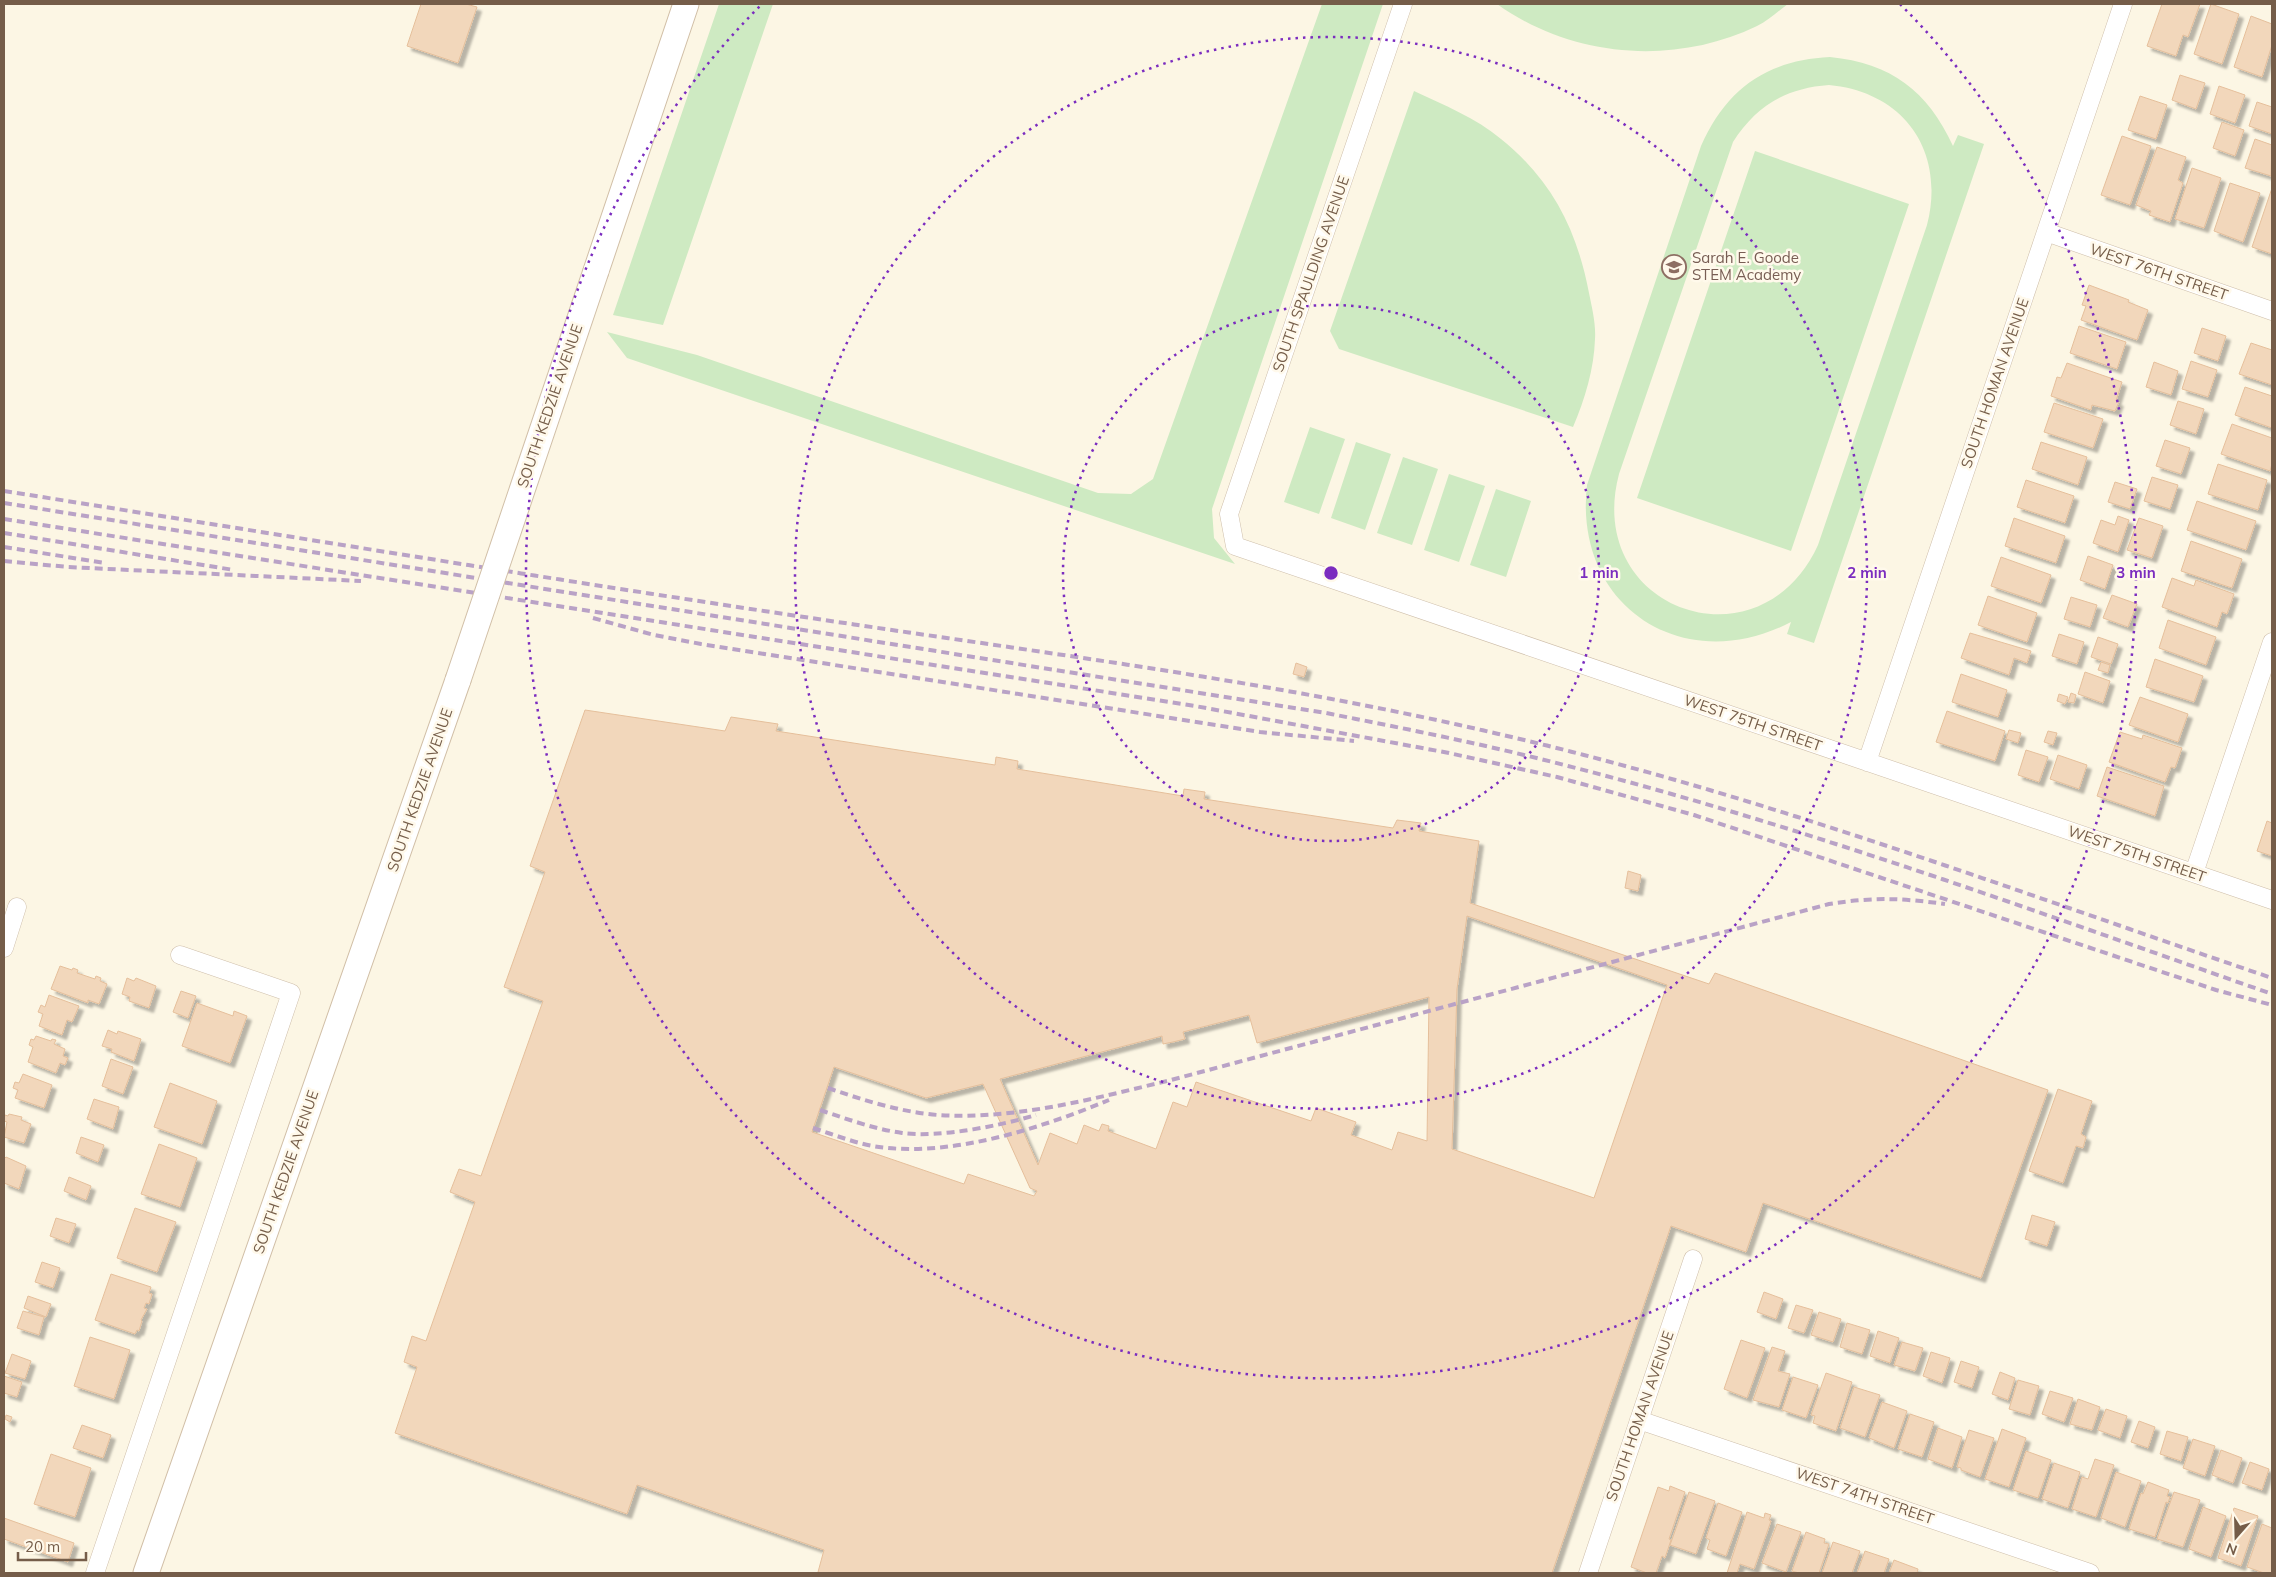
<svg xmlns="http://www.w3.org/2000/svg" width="2276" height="1577" viewBox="0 0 2276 1577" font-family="Mulish,sans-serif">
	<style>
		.green { fill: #ceeac2; fill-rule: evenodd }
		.building { fill: #f2d7bb; stroke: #e5bf9b; fill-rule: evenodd; filter: url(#shadow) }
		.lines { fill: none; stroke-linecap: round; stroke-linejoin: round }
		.street-casing { stroke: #cebeaa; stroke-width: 19 }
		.secondary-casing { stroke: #d1bfa7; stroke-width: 27 }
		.street { stroke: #fff; stroke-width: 18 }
		.secondary { stroke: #fff; stroke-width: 25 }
		.rail { stroke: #b9a2c6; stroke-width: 4; stroke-dasharray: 8 5; stroke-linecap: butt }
		.secondary-bridge-casing { stroke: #d1bfa7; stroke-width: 27; stroke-linecap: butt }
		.secondary-bridge { stroke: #fff; stroke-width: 25 }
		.ring { fill: none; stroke: #7b2cbf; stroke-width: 2.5; stroke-dasharray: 2.5 5 }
		.labels { text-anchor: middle; stroke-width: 5; stroke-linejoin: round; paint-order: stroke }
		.education-label { font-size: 15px; fill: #785e54; stroke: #fff9eb; text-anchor: start }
		.street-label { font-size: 15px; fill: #755d49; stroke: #fff9eb }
		.centre { fill: #7b2cbf; stroke: #fff9eb; stroke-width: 2.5 }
		.ring-label { font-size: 15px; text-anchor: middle; font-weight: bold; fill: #7b2cbf; stroke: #fff9eb; stroke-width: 5; stroke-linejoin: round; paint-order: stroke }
	</style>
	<defs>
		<filter id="shadow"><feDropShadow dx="4.5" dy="4.5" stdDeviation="1" flood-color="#0004"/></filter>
	</defs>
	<rect width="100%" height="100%" fill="#fcf6e4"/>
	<path class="green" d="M719,4H773L663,325L613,315Z
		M1322,4H1383L1212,509L1214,538L1235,564L627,358L607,332L697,355L1098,493L1131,494L1153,479Z
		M1497,4H1788C1778,11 1768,21 1757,26C1674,66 1572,58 1497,4Z
		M1830,57C1891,63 1928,91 1953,146L1958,135L1984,144L1814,643L1787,634L1791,622C1684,678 1573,607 1587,485L1701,146C1726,89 1767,60 1830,57ZM1829,85C1904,92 1946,151 1927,225L1818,545C1760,672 1583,610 1619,474L1733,142C1756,106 1786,88 1829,85Z
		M1414,91C1444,105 1476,118 1501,139C1552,180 1577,230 1589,293C1592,308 1596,324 1595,339C1594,369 1585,399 1573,427L1339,349L1330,331Z
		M1755,151L1909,204L1791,551L1637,498Z
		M1310,427L1345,439L1319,514L1284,502Z
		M1356,442L1391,454L1365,530L1331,518Z
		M1403,457L1438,469L1412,545L1377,533Z
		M1449,474L1485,486L1459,562L1424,550Z
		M1496,489L1531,501L1506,577L1470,565Z"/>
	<path class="building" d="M421,4H466L477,7L458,63L407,46Z
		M2162,4H2200L2188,37L2183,35L2176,56L2147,46Z
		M2211,4L2239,14L2222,64L2194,54Z
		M2251,16L2272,24V45L2262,77L2234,67Z
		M2180,75L2205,83L2196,109L2172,100Z
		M2219,86L2245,95L2235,123L2210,114Z
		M2140,96L2167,105L2156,139L2128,130Z
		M2257,102L2272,107V134L2249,126Z
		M2222,122L2244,130L2235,156L2213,148Z
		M2122,136L2151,146L2130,205L2101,195Z
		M2255,139L2272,145L2271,176L2245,168Z
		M2157,147L2186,157L2178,180L2183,183L2170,222L2149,215L2151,211L2136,205Z
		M2192,168L2221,178L2204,228L2175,219Z
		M2230,183L2260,193L2243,242L2214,231Z
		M2272,188V254L2252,247Z
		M2089,285L2129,300L2128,302L2148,310L2137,340L2081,320L2086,306L2082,305Z
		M2079,326L2126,342L2117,369L2070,353Z
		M2202,328L2226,336L2218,361L2194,353Z
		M2251,343L2272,350V385L2239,374Z
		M2191,361L2217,370L2208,397L2182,389Z
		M2154,362L2178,371L2171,395L2146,387Z
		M2067,363L2122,382L2116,401L2119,402L2115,411L2092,405L2091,410L2051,396L2057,377L2061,378Z
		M2245,387L2272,396V428L2235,415Z
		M2178,401L2204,409L2196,434L2170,425Z
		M2054,403L2103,419L2093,448L2044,432Z
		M2232,424L2272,438V464L2270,471L2221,454Z
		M2165,440L2190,448L2181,474L2156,466Z
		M2041,442L2087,457L2078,485L2032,469Z
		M2218,464L2267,480L2258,510L2208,494Z
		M2152,477L2178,485L2170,509L2144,501Z
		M2026,480L2074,496L2065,523L2017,507Z
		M2115,482L2137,489L2130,509L2108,502Z
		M2197,501L2256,521L2246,550L2187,530Z
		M2118,516L2129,520L2118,552L2093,543L2101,520L2115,525Z
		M2014,518L2065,536L2056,563L2005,546Z
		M2139,518L2163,526L2152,558L2127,550Z
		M2191,541L2242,559L2232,588L2181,571Z
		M2088,556L2113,565L2105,589L2080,580Z
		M2001,557L2051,575L2041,603L1991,586Z
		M2172,578L2194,586L2196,580L2234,594L2227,614L2222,612L2217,627L2162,607Z
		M2112,595L2137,604L2128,627L2103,618Z
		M1988,596L2037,613L2027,642L1978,625Z
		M2071,597L2097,605L2090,627L2064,619Z
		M2168,620L2216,637L2206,665L2159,648Z
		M1970,633L2031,651L2027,663L2014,658L2009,675L1961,658Z
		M2059,634L2084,642L2077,664L2052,656Z
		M2098,637L2118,644L2111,664L2091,657Z
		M2155,659L2203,676L2194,702L2146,687Z
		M2101,662L2110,665L2108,673L2098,670Z
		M1296,663L1307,667L1304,677L1293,674Z
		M2085,672L2110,681L2103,703L2078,694Z
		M1961,674L2007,690L1998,717L1952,702Z
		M2071,693L2076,695L2074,703L2068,702Z
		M2059,694L2068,697L2065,704L2057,701Z
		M2140,697L2188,714L2178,742L2129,725Z
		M585,710L725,731L731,717L778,724L776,731L995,765L996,757L1018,761L1017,769L1183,796L1184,789L1205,792L1204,799L1393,828L1397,820L1421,823L1419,831L1479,841L1470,903L1709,984L1715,973L2048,1090L1981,1278L1763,1203L1746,1252L1671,1226L1552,1573H822L818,1572L824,1550L637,1485L627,1514L395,1433L417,1367L404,1362L412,1336L426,1341L475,1202L450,1192L459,1169L481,1176L543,1001L504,987L545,872L530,866ZM1467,916L1667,985L1594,1198L1452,1149L1457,989ZM1429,997L1427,1141L1398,1132L1392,1150L1351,1135L1356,1122L1316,1108L1311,1121L1196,1082L1187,1107L1173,1102L1156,1149L1108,1131L1109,1126L1102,1124L1099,1131L1084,1125L1077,1144L1050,1133L1038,1165L1000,1079L1162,1036L1163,1044L1173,1042L1185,1039L1183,1032L1249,1015L1257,1043ZM834,1067L926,1098L983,1084L1030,1188L1037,1191L1034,1196L968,1174L964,1184L812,1132Z
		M1947,711L2005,731L1995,761L1936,742Z
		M2009,730L2021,733L2018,743L2006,739Z
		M2048,731L2057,733L2053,745L2044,742Z
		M2120,732L2142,739L2143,735L2182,748L2175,768L2171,767L2165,782L2109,762Z
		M2026,750L2048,757L2039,782L2018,775Z
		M2058,755L2087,765L2079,789L2050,779Z
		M2107,767L2164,786L2155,816L2097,796Z
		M2267,821L2272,823V856L2257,851Z
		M1628,871L1641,875L1638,891L1625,888Z
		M60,966L72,970L73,968L78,970L77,973L95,979L96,976L101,978L100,981L107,984L99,1004L88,1000V1003L51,989Z
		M127,978L134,981L136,978L156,986L149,1008L129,1001L130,997L122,994Z
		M181,991L196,996L188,1018L173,1012Z
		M49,995L79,1006L72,1022L67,1020L62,1035L39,1026L43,1014L38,1012L41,1005L45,1007Z
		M197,1003L233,1016L234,1011L247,1016L230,1063L182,1046Z
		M108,1030L117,1034L118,1031L141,1039L134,1061L111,1052L112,1049L102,1046Z
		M36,1036L51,1041L52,1039L56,1040L54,1044L65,1049L63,1056L68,1058L65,1065L60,1063L56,1073L28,1062L33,1047L29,1045L31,1039L34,1040Z
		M111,1059L133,1067L123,1094L102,1086Z
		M23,1074L52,1085L44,1108L15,1098L18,1090L13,1088L15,1082L19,1083Z
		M170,1083L217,1101L202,1144L154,1127Z
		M2058,1089L2092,1101L2081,1134L2086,1137L2083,1148L2076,1146L2063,1183L2029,1171Z
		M94,1099L119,1107L113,1129L87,1119Z
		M9,1114L22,1117L21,1120L31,1124L24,1143L4,1137L7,1122L4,1121V1119L5,1115L8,1116Z
		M81,1137L104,1145L98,1162L76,1153Z
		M159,1144L197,1158L180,1207L141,1194Z
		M6,1157L26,1166L19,1189L4,1183V1159Z
		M69,1177L91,1186L86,1200L64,1191Z
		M135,1208L176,1222L157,1272L117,1258Z
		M2032,1215L2055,1222L2047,1246L2025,1239Z
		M56,1218L76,1224L69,1243L50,1236Z
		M42,1262L60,1268L53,1288L35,1282Z
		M111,1274L151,1287L149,1293L152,1294L149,1304L146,1303L144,1308L147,1309L141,1320L142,1321L139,1331L137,1330L135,1334L95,1320Z
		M1764,1292L1783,1299L1776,1319L1757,1312Z
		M28,1296L51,1304L46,1317L24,1308Z
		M1796,1305L1813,1310L1804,1333L1788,1328Z
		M23,1311L44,1317L39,1335L17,1328Z
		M1819,1312L1841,1319L1833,1342L1811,1335Z
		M1847,1323L1870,1330L1862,1354L1840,1347Z
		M1878,1331L1899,1338L1890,1363L1870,1356Z
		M90,1337L130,1350L114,1399L74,1386Z
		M1741,1340L1765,1348L1747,1398L1724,1389Z
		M1902,1342L1923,1348L1915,1371L1894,1365Z
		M1772,1347L1785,1351L1778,1371L1790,1374L1779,1407L1753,1400Z
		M1931,1352L1950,1358L1942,1383L1923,1376Z
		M12,1354L31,1361L25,1379L5,1373Z
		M1961,1361L1979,1367L1972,1388L1954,1382Z
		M2000,1372L2015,1378L2008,1400L1992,1394Z
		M1826,1373L1852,1382L1836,1431L1813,1423L1815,1416L1811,1415Z
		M4,1376L22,1382L17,1397L4,1393Z
		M1793,1377L1818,1385L1806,1418L1782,1410Z
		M2018,1380L2039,1386L2030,1415L2009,1409Z
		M1854,1387L1880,1395L1865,1437L1840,1428Z
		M2050,1391L2073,1398L2064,1422L2042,1414Z
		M2078,1399L2100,1407L2092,1430L2070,1424Z
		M1882,1402L1907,1411L1894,1448L1869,1438Z
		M2106,1409L2127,1416L2120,1438L2098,1430Z
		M1910,1414L1934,1422L1922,1457L1898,1449Z
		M6,1415L12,1417L10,1422L5,1419Z
		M2139,1421L2155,1427L2148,1448L2131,1442Z
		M82,1425L111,1435L103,1458L73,1448Z
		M1938,1428L1962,1437L1952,1468L1928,1459Z
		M2002,1429L2026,1438L2009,1487L1985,1479Z
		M1969,1430L1994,1438L1980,1477L1961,1470V1468L1957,1467Z
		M2167,1431L2188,1437L2181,1461L2160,1454Z
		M2193,1439L2215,1446L2205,1476L2183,1468Z
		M2221,1450L2242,1458L2233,1483L2212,1475Z
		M2026,1451L2051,1460L2038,1498L2013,1490Z
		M51,1454L91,1468L75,1517L34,1504Z
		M2095,1459L2114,1465L2096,1517L2072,1509L2082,1477L2088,1479Z
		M2250,1462L2269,1469L2262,1490L2242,1483Z
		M2054,1463L2080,1472L2068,1508L2042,1499Z
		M2116,1472L2141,1481L2125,1527L2101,1518Z
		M2148,1482L2169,1490L2167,1496L2170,1497L2168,1503L2166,1502L2155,1537L2129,1529L2141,1493L2143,1494Z
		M1670,1486L1685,1492L1669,1539L1671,1540L1665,1558L1662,1556L1656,1573H1647L1631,1567L1658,1487L1669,1491Z
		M1689,1492L1715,1501L1696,1554L1670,1545Z
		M2174,1492L2200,1500L2183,1547L2157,1539Z
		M1718,1503L1742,1512L1726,1556L1707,1549L1710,1540L1706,1538Z
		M2203,1507L2226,1516L2211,1557L2189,1549Z
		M2234,1508L2258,1516L2241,1566L2218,1558Z
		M1747,1512L1764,1518L1765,1513L1771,1515L1769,1520L1771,1521L1754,1569L1740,1564L1737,1573H1727Z
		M4,1518L74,1543L68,1562L4,1539Z
		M1777,1524L1801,1532L1786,1572L1762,1563Z
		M2262,1524L2272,1528V1573H2264L2247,1567Z
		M1806,1532L1825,1539L1824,1543L1829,1544L1819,1573H1799L1792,1571Z
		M1833,1542L1860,1551L1852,1573H1822Z
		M1865,1551L1889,1559L1884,1573H1857Z
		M1894,1560L1918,1569L1917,1573H1889Z"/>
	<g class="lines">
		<defs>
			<path id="street" d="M1403,4L1229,514L1235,546L2272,900
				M2046,232L2272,311
				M1867,762L2123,4
				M2194,873L2272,642
				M4,948L17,907
				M1639,1420L2090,1573
				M95,1573L291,993L180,955
				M1588,1573L1693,1259"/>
			<path id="secondary" d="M596,271L686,4
				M146,1573L458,680"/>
		</defs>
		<use href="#street" class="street-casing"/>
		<use href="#secondary" class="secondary-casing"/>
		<use href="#street" class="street"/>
		<use href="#secondary" class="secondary"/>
		<path class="rail" d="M4,491C289,536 573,583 858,625C1074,657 1291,685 1503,735C1765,796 2018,892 2272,978
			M4,503L1326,713C1407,729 1488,745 1568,766C1807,827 2040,913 2272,994
			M4,519L1195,706L1449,753L1557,777L1694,815L2216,990L2272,1005
			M4,533L234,570
			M4,547L105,563
			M4,561L68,567L361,581
			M593,618L654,635L701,644L1260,732L1354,741
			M828,1088C863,1100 900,1112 938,1115C1017,1120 1096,1098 1171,1080L1829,904C1873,897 1901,898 1945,904
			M820,1110C847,1119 874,1129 902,1133C939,1138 999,1126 1036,1115
			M813,1128C835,1135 857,1144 879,1147C953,1157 1041,1128 1109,1100"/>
		<defs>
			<path id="secondary-bridge" d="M458,680L596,271"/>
		</defs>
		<use href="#secondary-bridge" class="secondary-bridge-casing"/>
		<use href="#secondary-bridge" class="secondary-bridge"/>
	</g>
	<g class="ring">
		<circle cx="1331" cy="573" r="268"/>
		<circle cx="1331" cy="573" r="536"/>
		<path d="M1900 4A805 805 0 1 1 762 4"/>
	</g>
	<defs>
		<symbol id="school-ring" viewBox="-11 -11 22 22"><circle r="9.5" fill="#fff9eb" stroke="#8d6e63" stroke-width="1.5"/><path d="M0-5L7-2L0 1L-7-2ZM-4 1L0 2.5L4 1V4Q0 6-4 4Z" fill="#8d6e63"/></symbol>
	</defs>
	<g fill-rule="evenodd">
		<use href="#school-ring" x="1660" y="253" width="28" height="28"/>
	</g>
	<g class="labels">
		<g class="education-label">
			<text x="1692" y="263">Sarah E. Goode<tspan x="1692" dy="17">STEM Academy</tspan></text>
		</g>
		<g class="street-label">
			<text transform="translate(2159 272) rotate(19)" y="5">WEST 76TH STREET</text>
			<text transform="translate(1311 274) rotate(-71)" y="5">SOUTH SPAULDING AVENUE</text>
			<text transform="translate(1995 383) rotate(-71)" y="5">SOUTH HOMAN AVENUE</text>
			<text transform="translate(550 406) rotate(-71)" y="5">SOUTH KEDZIE AVENUE</text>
			<text transform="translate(1753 723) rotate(19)" y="5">WEST 75TH STREET</text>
			<text transform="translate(420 790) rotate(-71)" y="5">SOUTH KEDZIE AVENUE</text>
			<text transform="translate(2137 854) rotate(19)" y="5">WEST 75TH STREET</text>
			<text transform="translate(286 1172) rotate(-71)" y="5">SOUTH KEDZIE AVENUE</text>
			<text transform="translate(1640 1416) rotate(-71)" y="5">SOUTH HOMAN AVENUE</text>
			<text transform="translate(1865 1496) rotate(19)" y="5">WEST 74TH STREET</text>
		</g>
	</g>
	<circle cx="1331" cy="573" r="8" class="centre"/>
	<g class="ring-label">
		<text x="1599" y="578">1 min</text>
		<text x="1867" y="578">2 min</text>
		<text x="2136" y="578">3 min</text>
	</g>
	<rect width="2276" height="1577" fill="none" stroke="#755d49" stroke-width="10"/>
	<g transform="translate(2236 1537) rotate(200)" stroke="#fff9eb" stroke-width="4" paint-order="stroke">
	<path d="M0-4L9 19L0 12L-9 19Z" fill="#755d49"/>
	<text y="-8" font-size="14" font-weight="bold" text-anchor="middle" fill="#755d49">N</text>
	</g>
	<path d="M18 1552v8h68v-8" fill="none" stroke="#755d49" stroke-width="2.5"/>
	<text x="25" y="1552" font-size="15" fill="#755d49" stroke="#fff9eb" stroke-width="4" paint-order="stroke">20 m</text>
</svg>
